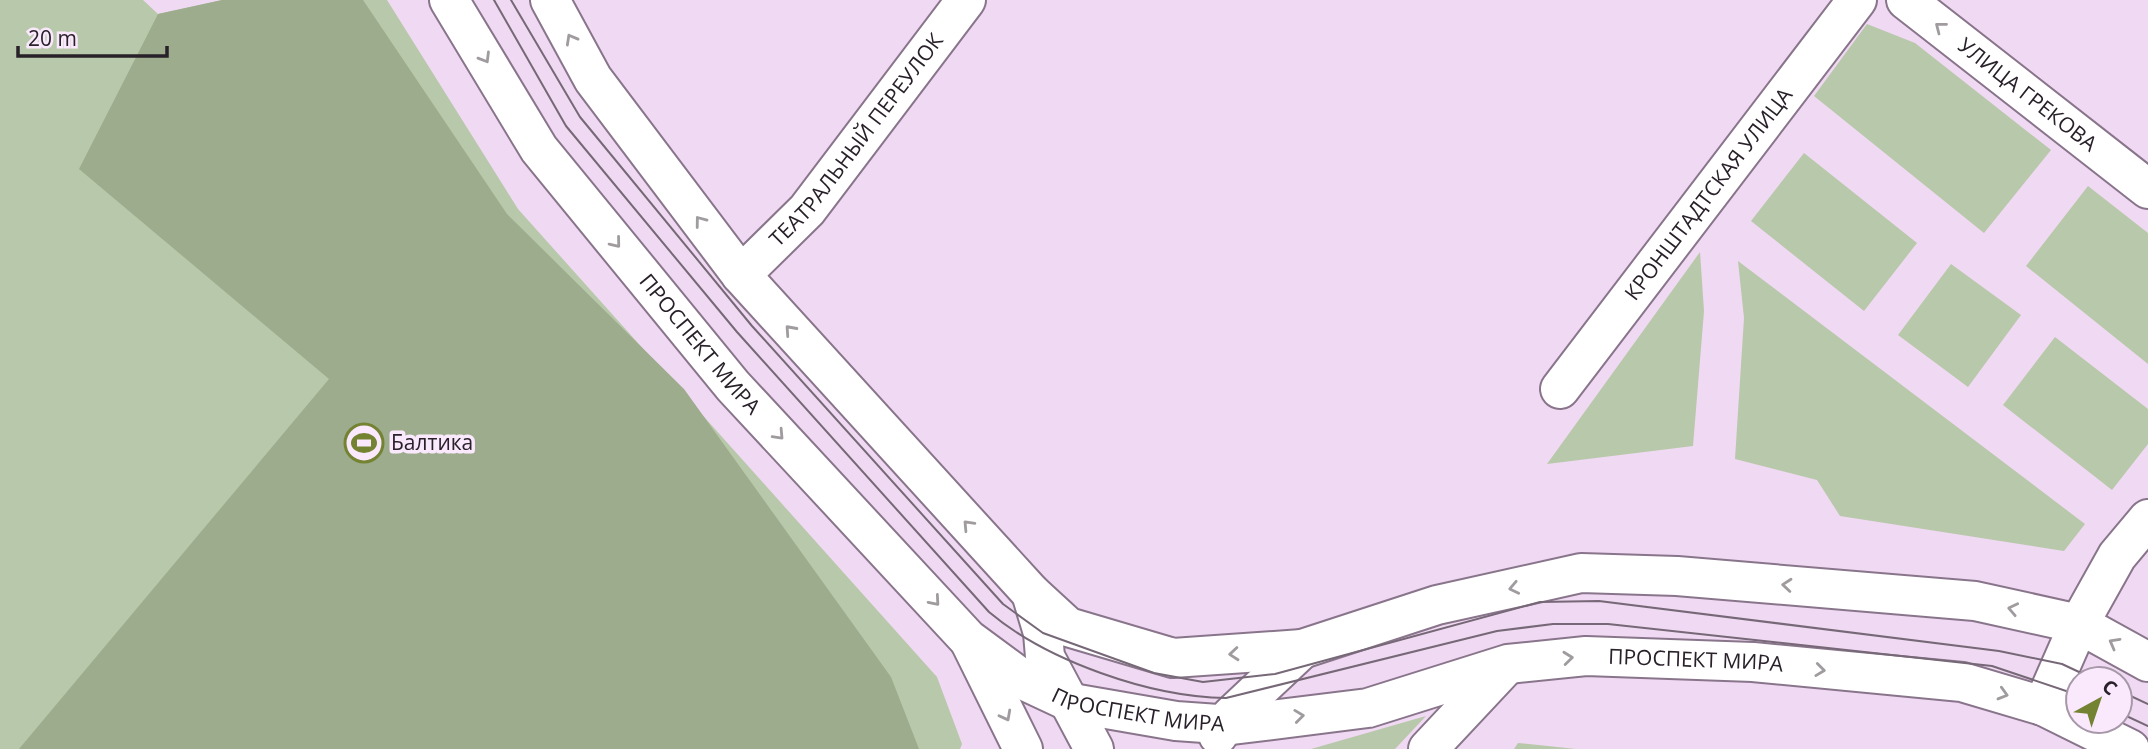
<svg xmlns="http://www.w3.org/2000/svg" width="2148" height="749" viewBox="0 0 2148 749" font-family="'Open Sans',sans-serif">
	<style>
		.green { fill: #b8c8aa }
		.forest { fill: #9cac8d }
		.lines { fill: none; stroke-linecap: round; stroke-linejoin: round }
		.street-casing { stroke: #89758b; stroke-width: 42 }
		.secondary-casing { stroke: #89758b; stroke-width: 42 }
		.primary-casing { stroke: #89758b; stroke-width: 42 }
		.street { stroke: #fff; stroke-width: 38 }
		.secondary { stroke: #fff; stroke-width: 38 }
		.primary { stroke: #fff; stroke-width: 38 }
		.tram { stroke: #766877; stroke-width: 2 }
		.oneway { stroke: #9f9b9f }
		.labels { text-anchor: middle; stroke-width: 7; stroke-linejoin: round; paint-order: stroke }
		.street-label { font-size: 21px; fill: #29212a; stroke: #fae8fc }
		.poi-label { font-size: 21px; fill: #29212a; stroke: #fae8fc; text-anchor: start }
	</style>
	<rect width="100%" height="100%" fill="#f0d9f2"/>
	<path class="green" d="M0,0H143L158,14L222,0H387L518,209L937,677L962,744L960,749H0Z
		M1867,24L1915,43L2051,150L1984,233L1814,96Z
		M1804,153L1917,243L1864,311L1751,221Z
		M2088,186L2148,233V364L2026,266Z
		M1700,252L1704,311L1693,446L1547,464Z
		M1738,261L2085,524L2064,551L1840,516L1817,480L1735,459L1744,318Z
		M1951,264L2021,315L1968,387L1898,335Z
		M2055,337L2148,409V444L2112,490L2003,405Z
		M1426,716L1395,749H1311Z
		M1518,743L1576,749H1514Z"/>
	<path class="forest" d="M222,0H363L507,214L684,389L891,677L919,749H19L329,379L79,169L158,14Z"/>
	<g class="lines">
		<defs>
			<g id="street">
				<path id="s1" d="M741,275L807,210L966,0"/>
				<path id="s2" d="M1560,389L1857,0"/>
			</g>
			<g id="secondary">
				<path id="s3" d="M1906,0L2148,189"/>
				<path d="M2079,624L2117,556L2148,519"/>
			</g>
			<g id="primary">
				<path id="s4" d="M449,0L539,149L733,386L968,639L1025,681L1072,703L1176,721L1232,725L1368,708L1508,664L1586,656L1753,662L1962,682L2043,706L2130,749"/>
				<path d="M550,0L593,79L741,275L1031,593L1068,627L1173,658L1302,649L1437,605L1581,573L1677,576L1975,601L2079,624L2148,662"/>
				<path d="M1031,593L1043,633L1045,657L1094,749"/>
				<path d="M971,644L1023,749"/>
				<path d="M2043,706L2079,624"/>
				<path d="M1218,735L1231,716L1302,649"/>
				<path d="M1428,749L1503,669"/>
			</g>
		</defs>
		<use href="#street" class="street-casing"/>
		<use href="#secondary" class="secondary-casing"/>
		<use href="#primary" class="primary-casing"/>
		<use href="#street" class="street"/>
		<use href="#secondary" class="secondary"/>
		<use href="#primary" class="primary"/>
		<path class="tram" d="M494,0L566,126L737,332L989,612C1047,661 1150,697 1226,698L1497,631L1553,624H1608L1992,666L2078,695
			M511,0L580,117L752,326L1003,604L1043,633L1154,673L1203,682L1275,674L1540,602L1599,601L1999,651L2062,664L2094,679
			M2120,691L2148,704
			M2120,713L2148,726"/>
	</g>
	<defs><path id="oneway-chevron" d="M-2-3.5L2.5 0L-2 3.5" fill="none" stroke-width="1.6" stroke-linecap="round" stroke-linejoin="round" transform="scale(1.75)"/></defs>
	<g class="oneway">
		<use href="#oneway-chevron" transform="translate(1940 27) rotate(-142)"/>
		<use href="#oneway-chevron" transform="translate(571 39) rotate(-119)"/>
		<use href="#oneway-chevron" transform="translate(485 58) rotate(59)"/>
		<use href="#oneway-chevron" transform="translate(700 221) rotate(-127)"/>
		<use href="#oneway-chevron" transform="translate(616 243) rotate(51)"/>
		<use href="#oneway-chevron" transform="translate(790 330) rotate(-132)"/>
		<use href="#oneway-chevron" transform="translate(779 435) rotate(47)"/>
		<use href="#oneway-chevron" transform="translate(968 525) rotate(-133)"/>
		<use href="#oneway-chevron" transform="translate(1787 585) rotate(-175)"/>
		<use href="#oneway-chevron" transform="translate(1514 588) rotate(168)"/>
		<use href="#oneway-chevron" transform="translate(935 601) rotate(49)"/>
		<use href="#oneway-chevron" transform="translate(2013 609) rotate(-168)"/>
		<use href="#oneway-chevron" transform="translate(2114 643) rotate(-151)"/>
		<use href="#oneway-chevron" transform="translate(1234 654) rotate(175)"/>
		<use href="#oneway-chevron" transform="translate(1568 658) rotate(-6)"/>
		<use href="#oneway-chevron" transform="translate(1820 670) rotate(7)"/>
		<use href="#oneway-chevron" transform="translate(2003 694) rotate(16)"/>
		<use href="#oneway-chevron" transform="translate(1006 716) rotate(62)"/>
		<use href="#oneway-chevron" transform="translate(1299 716) rotate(-7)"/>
	</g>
	<defs>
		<symbol id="stadium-ring" viewBox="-11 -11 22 22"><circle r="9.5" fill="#fae8fc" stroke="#738332" stroke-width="1.5"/><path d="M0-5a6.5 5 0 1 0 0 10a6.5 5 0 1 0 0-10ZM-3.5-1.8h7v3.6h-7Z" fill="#738332"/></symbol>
	</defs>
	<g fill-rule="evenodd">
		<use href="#stadium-ring" x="342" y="421" width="44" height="44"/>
	</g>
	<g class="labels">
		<g class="street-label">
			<text dy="7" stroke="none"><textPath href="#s3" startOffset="154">УЛИЦА ГРЕКОВА</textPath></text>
			<text dy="7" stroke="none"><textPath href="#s1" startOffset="178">ТЕАТРАЛЬНЫЙ ПЕРЕУЛОК</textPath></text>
			<text dy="7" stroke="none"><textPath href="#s2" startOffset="245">КРОНШТАДТСКАЯ УЛИЦА</textPath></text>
			<text dy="7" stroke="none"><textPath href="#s4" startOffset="427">ПРОСПЕКТ МИРА</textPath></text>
			<text dy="7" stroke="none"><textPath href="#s4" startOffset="1582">ПРОСПЕКТ МИРА</textPath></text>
			<text dy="7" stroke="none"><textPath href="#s4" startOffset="1015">ПРОСПЕКТ МИРА</textPath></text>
		</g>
		<g class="poi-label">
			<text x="391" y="450">Балтика</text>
		</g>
	</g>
	<g transform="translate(2099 700) rotate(40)"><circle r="33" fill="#fae8fc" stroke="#a698a8" stroke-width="2"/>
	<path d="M0-5L12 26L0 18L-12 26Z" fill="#738332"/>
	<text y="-10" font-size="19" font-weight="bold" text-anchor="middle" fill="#29212a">С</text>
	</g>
	<path d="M18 46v10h149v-10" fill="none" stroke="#29212a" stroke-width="3.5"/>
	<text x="28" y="46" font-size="21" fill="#29212a" stroke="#fae8fc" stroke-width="5" paint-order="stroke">20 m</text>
</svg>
